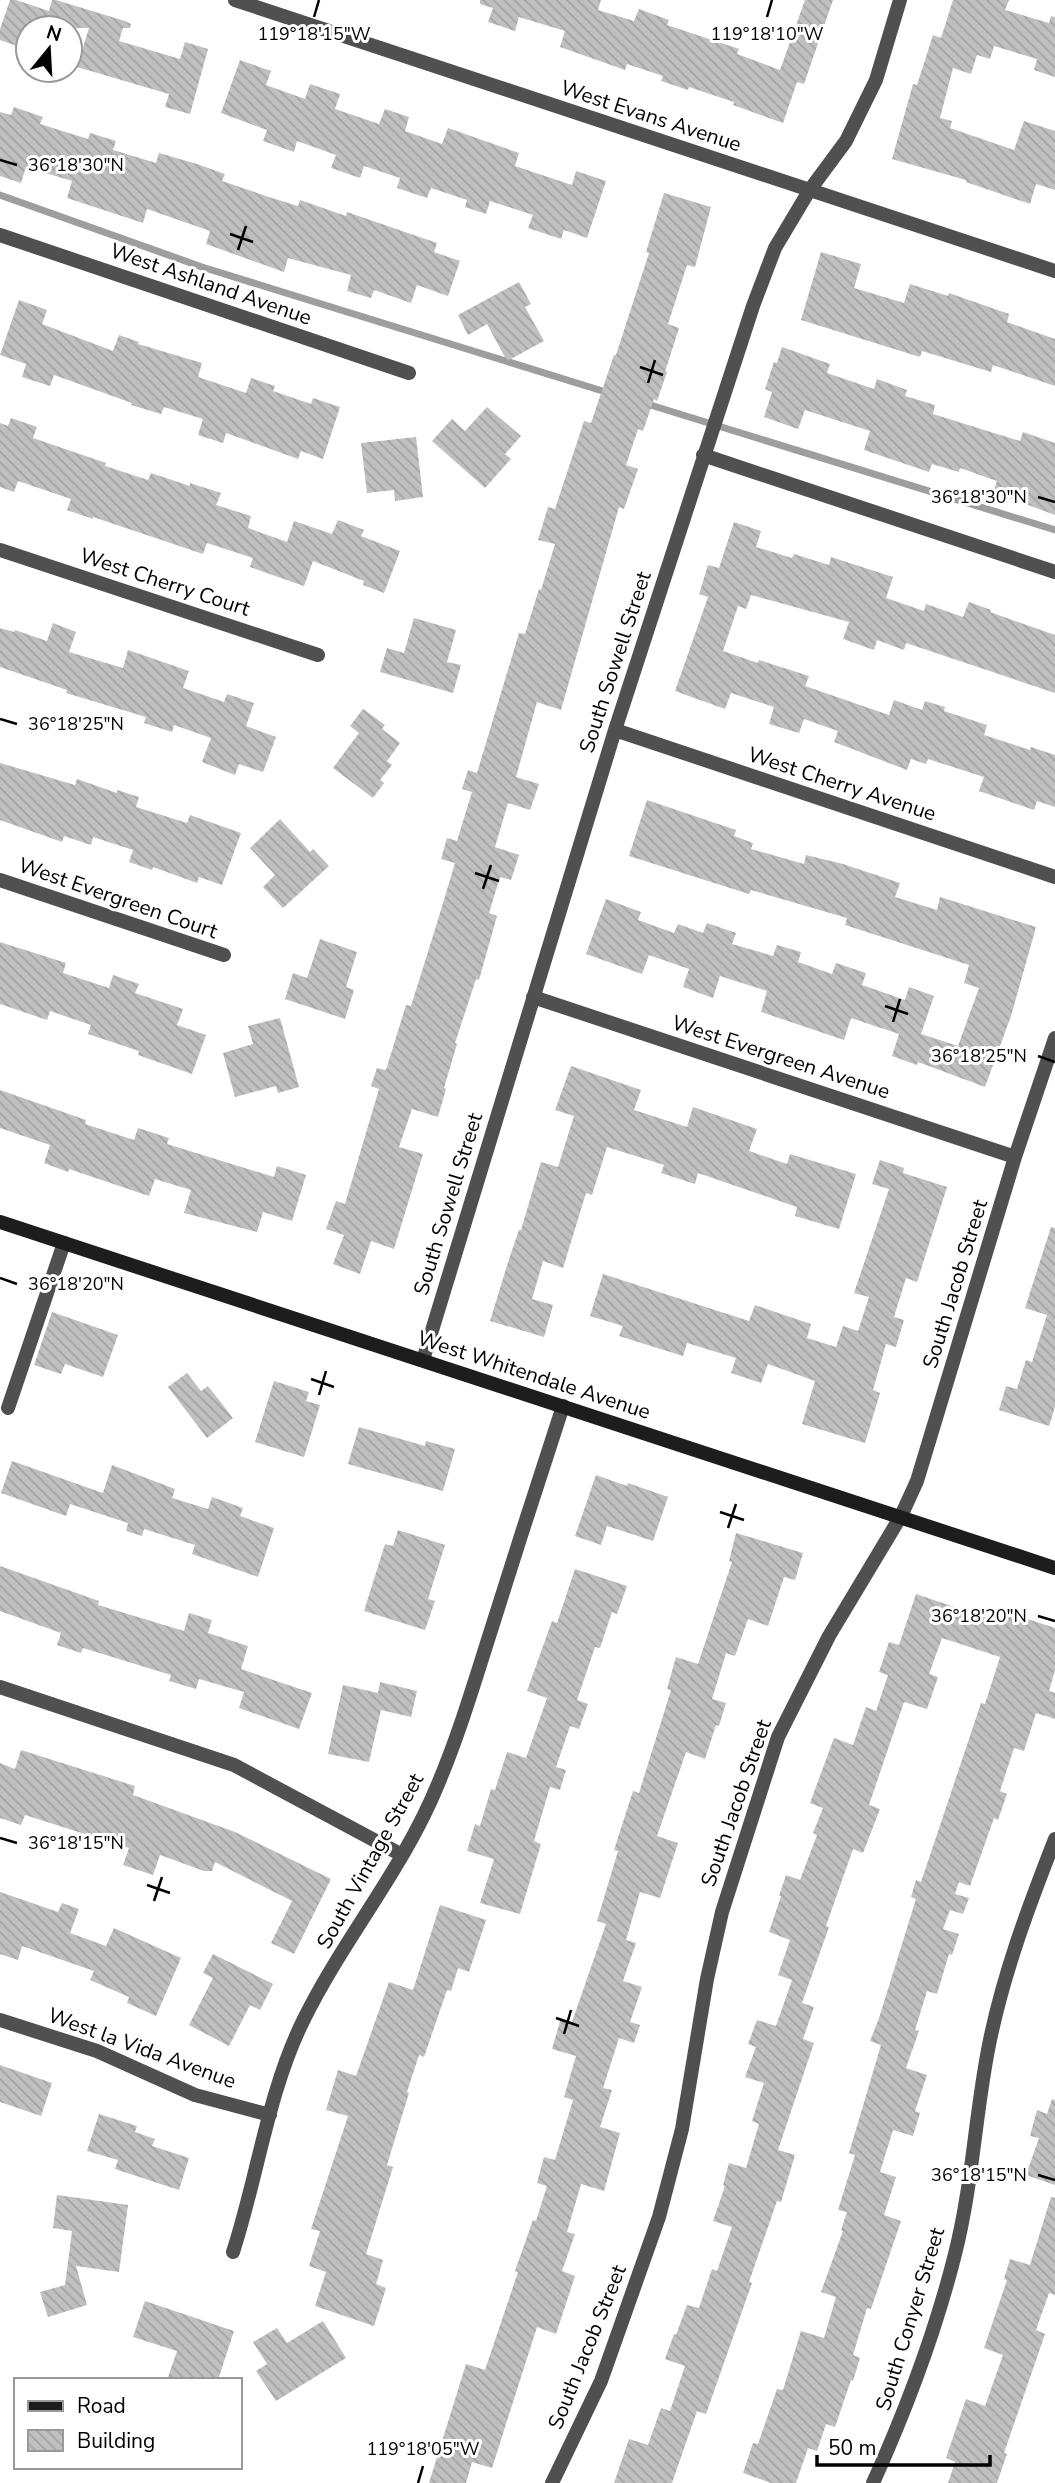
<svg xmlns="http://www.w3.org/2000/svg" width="1055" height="2483" viewBox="0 0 1055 2483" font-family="'Nunito Sans',sans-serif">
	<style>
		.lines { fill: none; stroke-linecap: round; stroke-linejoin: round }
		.stream { stroke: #9e9e9e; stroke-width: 7 }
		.building { fill: url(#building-back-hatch) }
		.street { stroke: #505050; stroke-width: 14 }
		.secondary { stroke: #1d1d1d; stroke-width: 14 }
		.ticks { fill: none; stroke: #000; stroke-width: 2.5 }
		.labels { text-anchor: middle; stroke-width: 6; stroke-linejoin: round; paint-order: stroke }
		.street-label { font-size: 21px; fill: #000; stroke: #fff }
		.ticks-label { font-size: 18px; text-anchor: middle; fill: #000; stroke: #fff; stroke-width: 6; stroke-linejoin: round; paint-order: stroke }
	</style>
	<defs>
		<pattern id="building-back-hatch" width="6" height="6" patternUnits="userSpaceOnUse" patternTransform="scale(1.75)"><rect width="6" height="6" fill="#c0c0c0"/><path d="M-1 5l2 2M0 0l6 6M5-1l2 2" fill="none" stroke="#a3a3a3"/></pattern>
	</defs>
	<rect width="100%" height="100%" fill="#fff"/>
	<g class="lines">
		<path class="stream" d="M0,195L202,267L609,393
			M644,403L1055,530"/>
	</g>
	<path class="building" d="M10,0H16L49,11L52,0H56L125,21L131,24L130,28H123L119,41L180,59L185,42L208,49L190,114L165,107L169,94L77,67L89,28H28V50L0,40V29Z
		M480,0H601L598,10L634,21L639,9L669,20L667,25L739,49L737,54L780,70L805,0H833L804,84L797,82L783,123L733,105L734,102L689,87L688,90L661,81L663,76L627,64L625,70L560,47L565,31L519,17L515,31L488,22L493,8L480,4Z
		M953,0H1009L1005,10L1049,23L1051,16L1055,17V77L1034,70L1037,59L994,46L990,59L977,55L971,74L953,68L940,118L952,121L950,128L1014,150L1024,121L1055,131V190L1036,184L1030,204L966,182V180L892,159L913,84L917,85L933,35L941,38Z
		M240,60L271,71L266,85L305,99L310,84L340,94L335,109L379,124L385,109L409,117L405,131L442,144L448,128L519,153L515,166L572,185L576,171L606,181L587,238L564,230L561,239L528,228L533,215L490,201L486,214L465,207L467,200L431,188L427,198L397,188L400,178L364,166L360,178L331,168L336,155L297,141L294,152L263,141L267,130L221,113Z
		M14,107L43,117L40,124L88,139L90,133L116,141L113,150L156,163L159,153L197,164L225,174L222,181L272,198L298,206L300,200L346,216L347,212L437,243L434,252L460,261L448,296L417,285L411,303L374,290L371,298L347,291L351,275L288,258L284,272L206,244L210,231L147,209L143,223L67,198L72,181L26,167L21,183L0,176V112L11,115Z
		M664,193L711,207L695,267L687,265L668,324L679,328L665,372H667L657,401L654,399L643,431L638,429L626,465L638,469L624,509L619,507L561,710L537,702L516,777L539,784L530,810L508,803L495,847L519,855L511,880L500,877L489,913L497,916L479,980L476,979L455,1043L457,1044L444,1088L446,1089L438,1117L412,1109L399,1147L423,1154L394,1249L371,1241L360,1274L333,1264L344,1235L326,1229L336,1201L345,1204L379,1089L371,1086L377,1068L386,1070L406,1005L411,1006L437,923L455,863L441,859L447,838L457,841L472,792L462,789L468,770L477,773L519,633L525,634L539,589L541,590L555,544L538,540L548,507L555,509L584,421L591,423L614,355H616L649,253L646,252Z
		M821,252L861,264L854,288L904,303L910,284L948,296L949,293L1009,314L1007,322L1055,339V386L993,365L991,372L922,351L920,357L801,320Z
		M519,282L531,304L525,307L544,341L507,361L487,324L468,335L458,315Z
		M19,300L47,310L42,324L113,351L119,335L139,342L138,344L202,363L198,377L246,393L251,378L275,386L273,391L311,404L313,398L340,407L323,459L301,451L298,459L226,433L223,443L198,435L203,419L164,407L161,414L131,405L132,403L54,375L50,386L22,377L26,364L0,355Z
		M782,347L830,364L827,373L874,389L877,379L907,390L905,396L935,405L933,414L1020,441L1023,432L1055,443V515L993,492L997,481L960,468L959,472L932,464L929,472L864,450L870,431L805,410L798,429L764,417L772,392L765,389L774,362L777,363Z
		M487,407L521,436L505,454L511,459L485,488L432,441L452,419L465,431Z
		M11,418L37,427L33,438L106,463L105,466L148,480L151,473L190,486V483L221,493L216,505L251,516L248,528L287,542L294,521L332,534L338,520L364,530L361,536L400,551L384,593L363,585L364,581L313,561L304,586L250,567L253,558L207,543L203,554L93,517V519L67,510L71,499L18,481L14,492L0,487V423L8,426Z
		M416,437L423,497L395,501L394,490L367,493L361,443Z
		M734,522L761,531L756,547L792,558L794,554L829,565L831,557L893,577L886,598L924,611L926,604L963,617L969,602L991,610L990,612L1055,635V693L906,643L904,650L877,640L874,650L843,639L849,622L751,595L746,609L738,606L723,651L758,663L759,660L809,676L805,686L889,715L894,700L922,710L925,701L945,707L944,711L987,725L984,735L1030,750L1031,747L1055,755V807L1037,801L1034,810L979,791L984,777L928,759L926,764L911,759L907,770L834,742L838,731L804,719L799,733L769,724L774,707L731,693L725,709L675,691L708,597L699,594L708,565L719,568Z
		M414,618L456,630L447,662L461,665L453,693L380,672L387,648L404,653Z
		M53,623L76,632L69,652L123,668L128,650L189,671L183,688L224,702L227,694L254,703L246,726L276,737L263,772L239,764L235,775L202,762L211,738L174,725L172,732L144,723L146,717L66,693L67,690L0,667V628L14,632L15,630L47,641Z
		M363,709L385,725L382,729L400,743L387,761L392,765L380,780L384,783L373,798L333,768L359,733L350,726Z
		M0,763L75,785L77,779L117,793V790L139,797L136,807L187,823L190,815L241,833L222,885L199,877L197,883L153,867L152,870L129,862L133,850L93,837L91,845L64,836L62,842L0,820Z
		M647,800L736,830L734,836L753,843L751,849L804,864L806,855L843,864L900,883L895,897L937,910L940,897L1036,927L1011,1016L985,1087L918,1062L917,1065L892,1056L899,1034L851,1018L844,1040L761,1012L767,991L720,976L713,998L683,987L689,969L649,955L642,974L586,954L606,899L641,912L638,920L674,933L678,924L703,933L707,923L736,933L732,944L773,956L777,945L801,952L798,962L832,974L836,963L866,973L862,985L905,1000L909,987L934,996L921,1034L958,1046L979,988L964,983L969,965L845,925L847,918L751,890L749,894L629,856Z
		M280,819L310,852L313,849L329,866L283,908L263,887L275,875L250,848Z
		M320,939L357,952L346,987L354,990L345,1019L285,999L293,973L307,978Z
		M0,942L66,963L63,973L109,988L113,975L139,984L135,993L183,1009L177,1025L206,1035L192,1074L138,1055L139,1051L88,1034L91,1025L50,1011L47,1020L0,1004Z
		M280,1018L299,1087L278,1093L276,1086L235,1097L223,1053L253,1044L248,1026Z
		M571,1066L641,1090L634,1110L687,1127L693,1107L757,1129L749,1151L787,1164L790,1154L856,1174L839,1229L795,1216L797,1207L698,1173L695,1184L661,1173L664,1165L607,1147L592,1195L586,1193L563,1268L543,1261L532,1299L553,1305L544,1337L490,1321L509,1259L519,1230H521L541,1162L558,1167L574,1116L555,1110Z
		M0,1090L86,1120L85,1124L134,1140L138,1128L169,1138L167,1144L274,1177L277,1166L306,1175L292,1221L263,1212L257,1232L184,1213L191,1190L155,1179L149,1196L69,1169L68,1172L44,1163L50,1145L0,1128Z
		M880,1160L904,1168L903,1173L947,1187L917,1282L906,1278L894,1317L904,1320L896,1347L886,1344L873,1390L880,1393L865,1443L802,1424L815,1381L768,1364L761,1383L731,1373L736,1358L687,1343L683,1356L619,1336L623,1326L590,1316L603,1274L749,1321L755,1305L811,1324L807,1338L836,1347L843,1326L858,1331L869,1297L854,1293L889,1189L872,1184Z
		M1051,1227L1055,1228V1407L1049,1426L999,1410L1006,1386L1017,1389L1026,1360L1032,1362L1047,1315L1025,1308Z
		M52,1312L118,1335L103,1377L65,1364L61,1374L34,1365Z
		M187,1373L201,1391L208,1386L233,1418L207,1438L168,1387Z
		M274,1381L309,1392L306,1401L320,1405L304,1457L255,1442Z
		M359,1427L425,1446L426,1441L455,1449L443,1491L348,1464Z
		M12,1461L103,1493L112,1465L175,1489L172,1498L208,1509L212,1497L243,1508L240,1516L274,1528L258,1577L192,1554L195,1545L144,1529L142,1536L126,1531L128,1523L70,1504L66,1516L1,1493Z
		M596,1475L627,1486L628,1483L668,1497L653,1541L607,1526L601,1545L575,1536Z
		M398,1530L445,1545L428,1599L435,1601L425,1630L364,1611L385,1544L393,1546Z
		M736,1533L803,1553L795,1580L784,1577L768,1626L748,1619L735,1656L726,1653L712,1699L726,1703L719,1726L716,1725L705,1759L686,1752L657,1836L678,1843L660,1898L640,1892L626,1940L636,1943L623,1981L642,1987L630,2022L640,2025L634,2043L619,2038L603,2088L612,2090L600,2127L620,2133L604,2191L581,2184L567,2232L575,2234L562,2271L575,2276L556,2334L537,2327L492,2468L472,2462L466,2483H429L466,2364L485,2370L518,2272L515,2271L533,2220L536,2221L547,2186L537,2183L544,2157L555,2160L573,2100L564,2097L576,2056L552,2049L561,2018L572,2022L606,1924L597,1921L618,1851L614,1850L633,1791L639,1793L671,1690L667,1689L676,1657L698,1664L732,1562L729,1561Z
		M0,1566L99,1601L98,1605L184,1631L189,1613L212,1620L208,1633L248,1646L241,1669L312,1693L299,1729L239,1708L244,1692L199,1679L196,1689L169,1681L171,1675L83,1648L81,1653L57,1645L61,1633L0,1611Z
		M575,1569L627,1586L617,1614L612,1612L600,1648L595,1647L577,1700L588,1704L579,1729L570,1726L556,1767L566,1770L560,1790L550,1787L534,1841L541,1844L520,1914L480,1903L494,1859L467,1851L475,1824L480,1826L491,1789L495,1790L507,1752L526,1758L547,1698L527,1691L552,1621L557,1623Z
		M916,1594L1005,1624L1009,1613L1055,1628V1670L1049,1691L1055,1693V1719L1036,1713L1024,1751L1014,1748L1000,1791L1007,1794L998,1820L994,1818L970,1886L959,1882L955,1894L969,1898L963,1914L950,1910L943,1929L959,1934L952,1955L949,1954L937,1994L927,1991L915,2030L919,2031L906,2068L927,2075L915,2111L920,2113L913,2136L893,2130L880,2172L896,2177L884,2215L901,2221L871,2309L867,2308L853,2355L860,2358L853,2381L851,2380L835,2427L826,2424L817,2451L808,2448L796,2483H771L743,2473L753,2443L758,2444L777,2389L783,2390L801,2331L824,2338L836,2297L821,2292L843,2231L841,2230L847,2212L838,2210L855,2155L849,2153L881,2045L870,2041L879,2018L916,1899L911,1897L916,1880L921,1882L981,1703L985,1704L1000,1657L942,1638L929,1674L938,1677L927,1709L904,1702L869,1805L880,1809L863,1853L853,1849L826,1926L829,1927L802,2003L814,2007L803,2039L814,2043L778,2150L795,2155L781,2202L777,2201L749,2282L752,2283L706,2414L697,2411L672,2483H614L629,2439L648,2445L661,2408L670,2411L685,2366L665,2359L674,2334L676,2335L687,2305L699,2308L712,2269L717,2271L732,2227L713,2221L725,2186L723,2185L729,2163L746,2168L759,2124L752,2121L764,2083L745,2077L756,2047L748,2044L757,2020L776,2026L792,1980L778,1975L790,1940L769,1932L781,1896H779L786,1875L800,1880L817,1835L813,1833L823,1808L810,1803L834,1738L853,1745L866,1707L876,1711L888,1675L879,1672L889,1642L899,1645Z
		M380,1682L417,1691L411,1717L381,1710L369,1762L328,1754L343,1685L378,1693Z
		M21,1750L135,1786L133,1795L235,1832L331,1879L294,1954L271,1943L292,1901L215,1862L212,1871H204L160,1855L153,1875L123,1865L129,1848L25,1815L21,1825L0,1818V1763L15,1769Z
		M0,1892L58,1912L62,1903L79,1909L70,1933L106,1946L114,1928L181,1958L156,2016L127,2003L129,1997L90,1980L94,1971L22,1946L18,1960L0,1954Z
		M440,1905L486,1920L469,1972L458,1968L451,1991L447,1990L424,2057L419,2055L407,2092L409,2093L387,2165L393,2167L366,2254L383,2260L376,2284L386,2288L374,2326L315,2306L326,2272L309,2266L320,2231L311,2229L348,2116L326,2110L338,2070L356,2076L389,1982L413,1990Z
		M213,1954L273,1984L260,2010L250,2005L229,2046L189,2025L213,1978L203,1973Z
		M0,2065L52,2083L41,2116L0,2102Z
		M1052,2099L1055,2100V2185L1026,2175L1039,2138L1030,2136L1037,2110L1047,2114Z
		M99,2114L137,2126L135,2132L155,2139L152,2146L189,2158L179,2190L115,2169L118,2160L87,2151Z
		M57,2195L128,2205L119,2272L76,2266L87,2305L48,2317L40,2292L65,2285L72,2231L53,2228Z
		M1051,2197L1055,2198V2295L1049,2293L1036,2330L1045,2334L1004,2453L1007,2454L997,2483H948L955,2462L946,2458L966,2399L985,2406L1003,2355L984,2348L1007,2280L1004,2279L1010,2259L1030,2265Z
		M145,2301L234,2331L218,2380H167L177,2351L133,2337Z
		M323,2321L346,2358L276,2401L256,2371L267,2364L253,2342L277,2328L287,2343Z"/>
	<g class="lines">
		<path class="street" d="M235,0L1055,271
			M0,235L409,373
			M703,455L1055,572
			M0,550L318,655
			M615,730L1055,877
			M0,880L224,955
			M533,997L1015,1157
			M423,1360L615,730L753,306L775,248L809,191L846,141L876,80L900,0
			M8,1408L64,1243
			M0,1687L234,1765L402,1855
			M0,2020L97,2051L195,2095L270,2115
			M233,2252C258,2175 268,2091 304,2019C344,1938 404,1868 438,1784C460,1732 476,1677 493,1624C516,1551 539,1479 563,1406
			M552,2483L601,2381L659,2217L682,2129L707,1979L722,1912L778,1737L829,1636L901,1516L917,1481L1015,1157L1055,1038
			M873,2483C905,2412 936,2330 955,2254C972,2187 975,2118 988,2050C1002,1977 1028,1908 1055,1839"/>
		<path class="secondary" d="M0,1222L1055,1568"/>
	</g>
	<path class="ticks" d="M314,17L319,0M767,17L772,0M0,160L17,165M230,234L253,242M238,250L246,226M640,367L663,375M648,383L655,360M1038,497L1055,502M0,719L17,724M475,873L499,881M483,889L491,865M885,1006L908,1014M893,1022L900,999M1038,1056L1055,1062M0,1278L17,1284M311,1379L334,1387M319,1395L326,1371M720,1512L744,1520M728,1528L736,1504M1038,1616L1055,1621M0,1838L17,1843M147,1885L170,1893M154,1901L162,1877M556,2018L579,2026M564,2034L571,2010M1038,2175L1055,2180M418,2483L423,2466"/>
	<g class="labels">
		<g class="street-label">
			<text transform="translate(651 116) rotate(18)" y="7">West Evans Avenue</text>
			<text transform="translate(211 284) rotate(19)" y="7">West Ashland Avenue</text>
			<text transform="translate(165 582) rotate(18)" y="7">West Cherry Court</text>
			<text transform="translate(615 662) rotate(-72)" y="7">South Sowell Street</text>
			<text transform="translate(842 784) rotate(18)" y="7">West Cherry Avenue</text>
			<text transform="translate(118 898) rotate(19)" y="7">West Evergreen Court</text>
			<text transform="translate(781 1057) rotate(18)" y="7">West Evergreen Avenue</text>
			<text transform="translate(448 1204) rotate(-73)" y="7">South Sowell Street</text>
			<text transform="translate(955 1284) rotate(-73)" y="7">South Jacob Street</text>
			<text transform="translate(534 1375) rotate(18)" y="7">West Whitendale Avenue</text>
			<text transform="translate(736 1803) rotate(-71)" y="7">South Jacob Street</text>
			<text transform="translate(370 1861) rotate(-61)" y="7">South Vintage Street</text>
			<text transform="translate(142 2048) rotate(20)" y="7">West la Vida Avenue</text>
			<text transform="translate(910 2319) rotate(-73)" y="7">South Conyer Street</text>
			<text transform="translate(587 2347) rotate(-68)" y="7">South Jacob Street</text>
		</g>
	</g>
	<g class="ticks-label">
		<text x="314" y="40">119°18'15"W</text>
		<text x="767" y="40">119°18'10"W</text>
		<text x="76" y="171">36°18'30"N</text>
		<text x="979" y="503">36°18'30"N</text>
		<text x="76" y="730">36°18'25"N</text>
		<text x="979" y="1062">36°18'25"N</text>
		<text x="76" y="1290">36°18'20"N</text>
		<text x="979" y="1622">36°18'20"N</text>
		<text x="76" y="1849">36°18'15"N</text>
		<text x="979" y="2181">36°18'15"N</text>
		<text x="423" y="2455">119°18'05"W</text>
	</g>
	<rect x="14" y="2378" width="228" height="91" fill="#ffffff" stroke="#999999" stroke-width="2"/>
	<rect x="28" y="2401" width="35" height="10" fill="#1d1d1d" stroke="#999999" stroke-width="2"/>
	<text x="77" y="2413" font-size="21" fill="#000000">Road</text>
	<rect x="28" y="2430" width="35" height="21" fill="url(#building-back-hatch)" stroke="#999999" stroke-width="2"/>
	<text x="77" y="2448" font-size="21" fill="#000000">Building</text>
	<g transform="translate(49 49) rotate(18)"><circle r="33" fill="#ffffff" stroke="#999999" stroke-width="2"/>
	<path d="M0-5L12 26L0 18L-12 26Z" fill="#000000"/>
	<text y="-10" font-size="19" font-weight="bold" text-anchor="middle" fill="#000000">N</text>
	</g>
	<path d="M817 2455v10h173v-10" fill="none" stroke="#000000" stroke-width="3.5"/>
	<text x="828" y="2455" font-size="21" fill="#000000" stroke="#ffffff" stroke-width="5" paint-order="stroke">50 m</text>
</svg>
